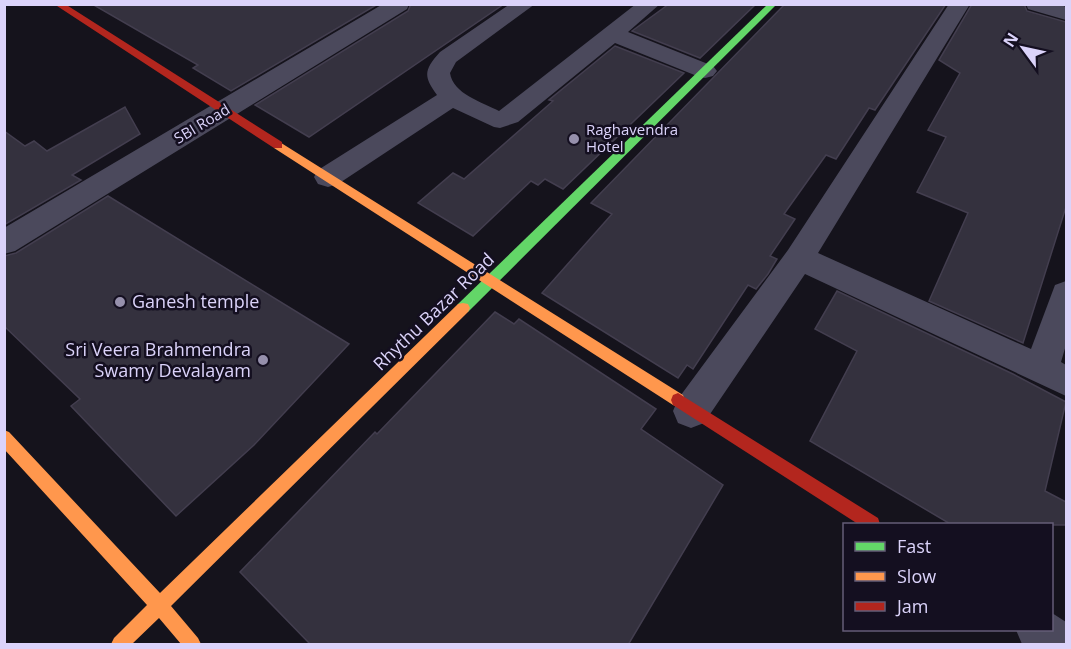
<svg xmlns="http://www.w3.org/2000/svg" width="1071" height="649" viewBox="0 0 1071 649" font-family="'Open Sans',sans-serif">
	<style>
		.building { fill: #34313e; stroke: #433e4f; stroke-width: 1.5 }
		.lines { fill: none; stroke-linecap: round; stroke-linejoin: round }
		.street { fill: #4b495c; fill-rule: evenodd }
		.fast { fill: #63d668; fill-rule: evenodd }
		.slow { fill: #ff974d; fill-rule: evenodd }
		.jam { fill: #b3261e; fill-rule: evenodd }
		.poi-dot { fill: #9690ac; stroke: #140f20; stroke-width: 2 }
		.labels { text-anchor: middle; stroke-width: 5; stroke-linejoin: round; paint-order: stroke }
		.far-street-label { font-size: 15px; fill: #dbd3fa; stroke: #140f20 }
		.far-poi-label { font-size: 15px; fill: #dbd3fa; stroke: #140f20; text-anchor: start }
		.poi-label { font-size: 18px; fill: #dbd3fa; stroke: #140f20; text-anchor: start }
		.street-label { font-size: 18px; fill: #dbd3fa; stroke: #140f20 }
	</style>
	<rect width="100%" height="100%" fill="#15131c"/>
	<path class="building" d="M92,4H378L231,91L193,68L198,65Z
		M411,4H504L309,137L255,105L408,11Z
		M669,4H756L700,58L632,31Z
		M785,4H946L875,110L869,108L836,159L826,155L784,214L795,219L770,256L777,259L768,274L756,289L748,285L693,369L687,365L678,378L542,293L612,214L591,203Z
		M972,4H1024L1027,11L1066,22V207L1023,343L929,301L968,213L917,192L946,137L928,130L960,73L939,60Z
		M615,46L684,73L563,189L545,179L538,185L531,181L473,236L418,203L453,173L464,179L553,101L549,100Z
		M125,107L140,134L72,175L81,180L4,225V131L25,146L34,141L47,151Z
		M108,196L349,344L254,445L176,516L71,406L80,399L4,326V256L16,253Z
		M837,291L1013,374L1066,402L1045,491L1066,502V525H952L810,441L857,351L815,329Z
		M495,312L514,324L519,319L656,409L641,429L723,485L628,645H311L240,572L375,432L377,434Z"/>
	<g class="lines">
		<path class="street" d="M383,4H409L407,9L15,251L4,254V228Z
			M510,4H535L456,62L450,73C453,94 482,102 499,111L636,4H660L628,32L713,66L717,71L713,76L705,78L697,76L615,43L518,122L500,128L494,127L453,108L338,184L328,187L318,184L314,177L318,170L437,95C423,76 424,70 440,52Z
			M949,4H970L818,253L1031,349L1055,285L1066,281V345L1061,362L1066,365V396L805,274L704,423L691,428L678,423L673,411L678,399L788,250Z
			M1026,4H1059L1066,7V20L1028,9Z
			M1052,613L1066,622V644H1022L1016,630H1052Z"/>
		<path class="fast" d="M768,4H777L468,312H458L456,308L458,304Z"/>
		<path class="slow" d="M278,141L683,395L685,400L683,405L678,407L673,405L274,148V142Z
			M463,303L468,304L470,308L468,312L171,606L198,638L201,644H181L159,618L132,644H111L114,638L147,605L4,449V430L9,432L160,593L458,304Z"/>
		<path class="jam" d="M54,4H65L282,142V148H274Z
			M678,393L878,518L880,524H858L673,405L671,400L673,395Z"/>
	</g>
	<g class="poi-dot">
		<circle cx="574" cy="139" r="6"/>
		<circle cx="120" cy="302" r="6"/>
		<circle cx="263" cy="360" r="6"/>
	</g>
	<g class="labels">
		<g class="far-street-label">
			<text transform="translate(202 124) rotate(-31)" y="5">SBI Road</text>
		</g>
		<g class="far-poi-label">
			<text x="586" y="135">Raghavendra<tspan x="586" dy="17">Hotel</tspan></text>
		</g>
		<g class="poi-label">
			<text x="132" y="308">Ganesh temple</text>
			<text x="251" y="356" text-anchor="end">Sri Veera Brahmendra<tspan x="251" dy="21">Swamy Devalayam</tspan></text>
		</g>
		<g class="street-label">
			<text transform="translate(434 312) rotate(-44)" y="6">Rhythu Bazar Road</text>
		</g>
	</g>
	<rect width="1071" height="649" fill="none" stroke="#dbd3fa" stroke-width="12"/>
	<rect x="843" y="523" width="210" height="108" fill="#140f20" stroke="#645d77" stroke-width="1.5"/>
	<rect x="855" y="542" width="30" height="9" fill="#63d668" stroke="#645d77" stroke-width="1.5"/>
	<text x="897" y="553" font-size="18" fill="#dbd3fa">Fast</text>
	<rect x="855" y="572" width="30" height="9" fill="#ff974d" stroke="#645d77" stroke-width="1.5"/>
	<text x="897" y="583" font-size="18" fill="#dbd3fa">Slow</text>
	<rect x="855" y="602" width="30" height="9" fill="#b3261e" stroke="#645d77" stroke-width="1.5"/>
	<text x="897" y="613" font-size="18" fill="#dbd3fa">Jam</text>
	<g transform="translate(1023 48) rotate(303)" stroke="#140f20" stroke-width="4.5" paint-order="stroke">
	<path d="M0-4.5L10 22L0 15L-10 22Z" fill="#dbd3fa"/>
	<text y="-9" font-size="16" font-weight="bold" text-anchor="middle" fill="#dbd3fa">N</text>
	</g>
</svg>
